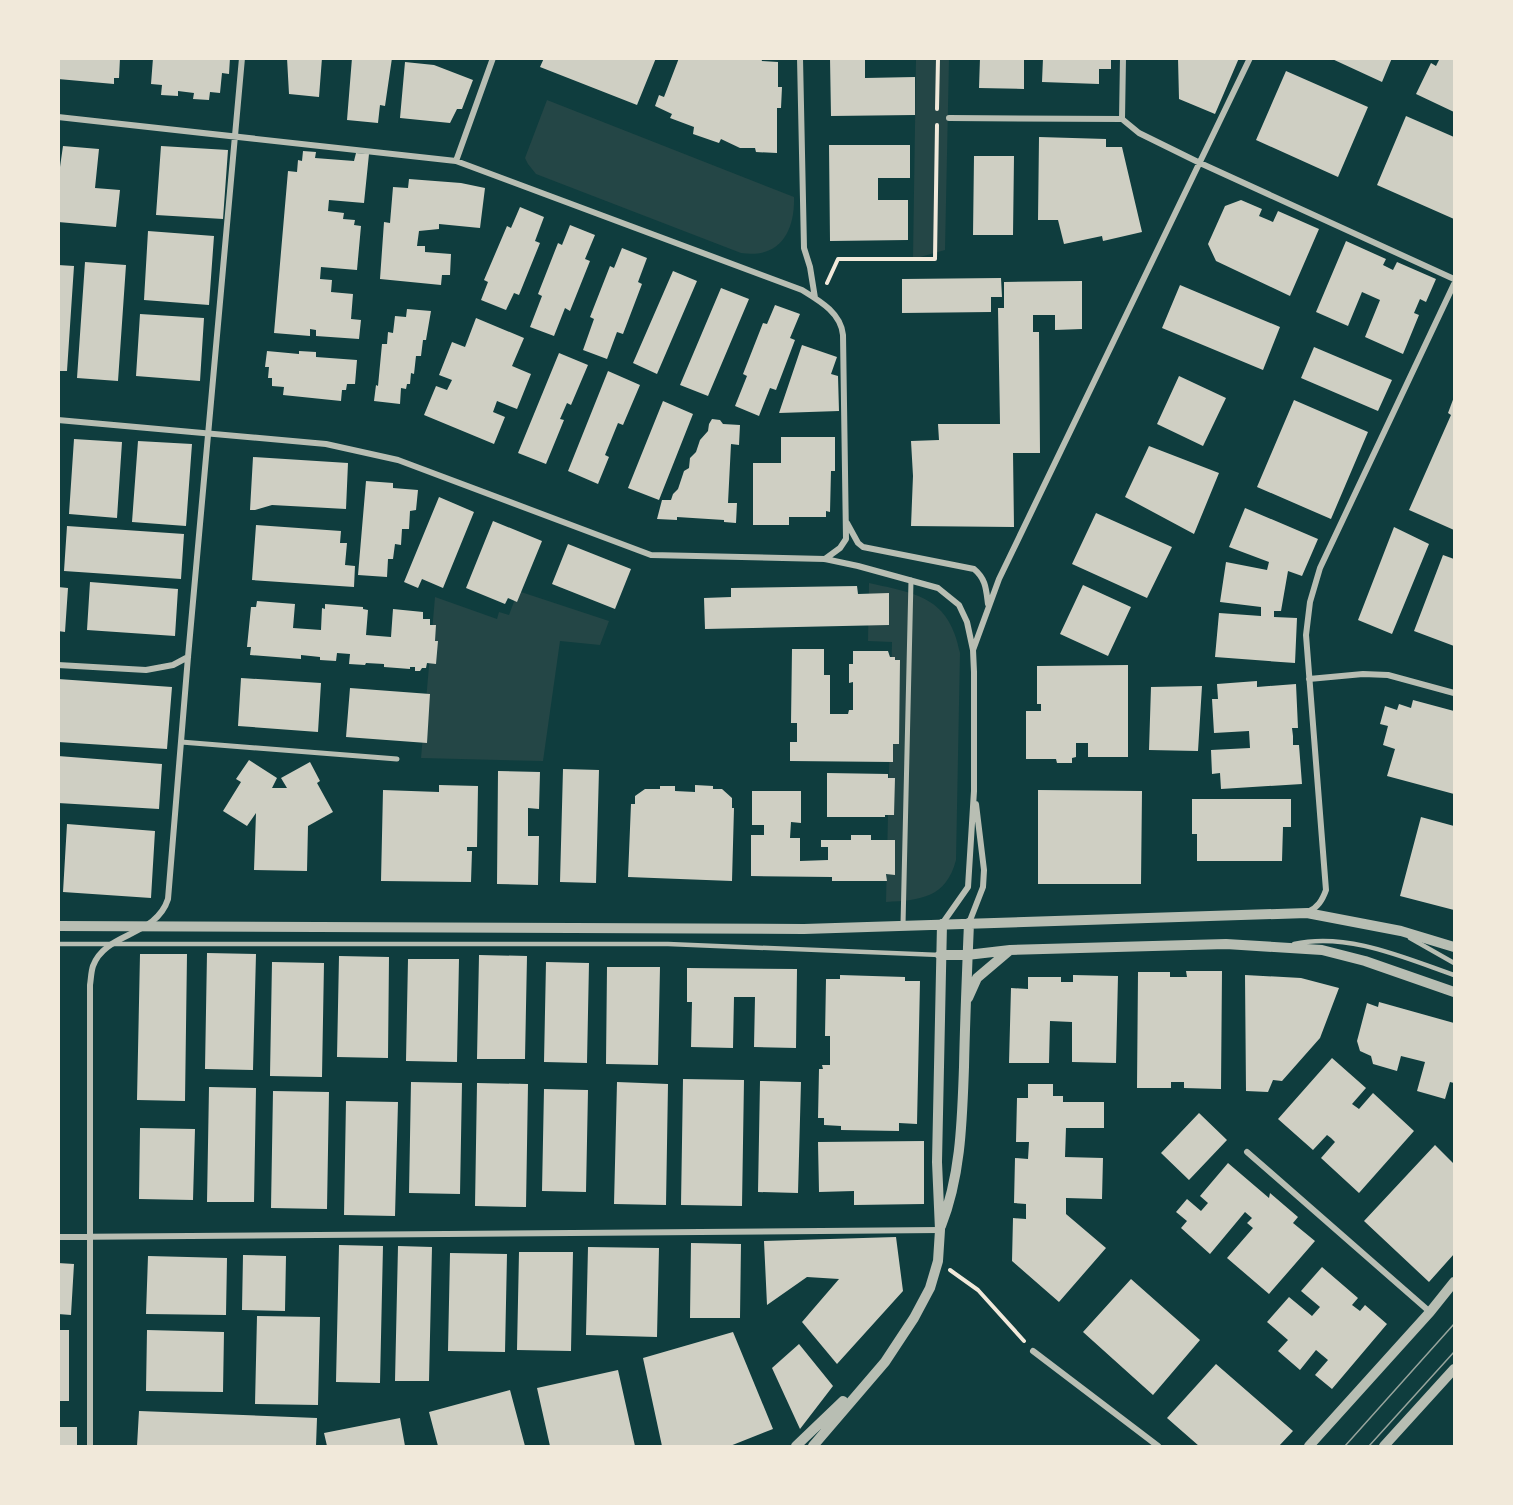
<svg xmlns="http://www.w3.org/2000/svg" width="1513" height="1505" viewBox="0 0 1513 1505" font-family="'DejaVu Sans',sans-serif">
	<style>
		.green { fill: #244646 }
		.building { fill: #cfcfc3 }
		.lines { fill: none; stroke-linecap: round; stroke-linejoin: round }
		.path { stroke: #f1e9da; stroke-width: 4 }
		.service { stroke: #b8beb3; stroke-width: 4.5 }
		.pedestrian { stroke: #b8beb3; stroke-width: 5 }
		.minor { stroke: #b8beb3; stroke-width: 6 }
		.tertiary { stroke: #b8beb3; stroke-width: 10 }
		.tram { stroke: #97a49c; stroke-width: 1.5 }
	</style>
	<rect width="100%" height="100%" fill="#0f3d3e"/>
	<path class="green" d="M916,59H949L945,250L913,259Z
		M547,100L794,197C795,231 780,259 741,253L536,174L528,164L525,158Z
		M869,583C918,594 949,597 960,653L956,860C946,898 921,900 886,902L892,642L868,641Z
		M518,591L609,621L600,645L560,641L543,761L421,758L435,597L497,619L499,612L509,615Z"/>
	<path class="building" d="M58,58H120L119,78H114V84L58,79Z
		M153,58H230L229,74L222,73L220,93L210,92L209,100L193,99L194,93L178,91V96L161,95L162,85L151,84Z
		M287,58H322L319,97L289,94Z
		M352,58H392L385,106L380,105L378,123L347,120Z
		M544,58H656L637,105L540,67Z
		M679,58H761L762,61L778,62V87H782L781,108H777V153L756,152L755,148H740L721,139L719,143L693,134L694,127L670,118L672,114L655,106L659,95L664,97Z
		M830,58H865V78L915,77V115L831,116Z
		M980,58H1024V89L979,88Z
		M1043,58H1111V69H1099V84L1042,82Z
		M1178,58H1239L1215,114L1179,99Z
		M1330,58H1392L1382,82Z
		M1440,58H1454V112L1416,94L1431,63L1436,66Z
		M405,62L434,65L473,80L462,109H457L450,123L400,118Z
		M1286,71L1368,107L1338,177L1256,140Z
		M1406,116L1454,137V219L1377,185Z
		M1039,137L1106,139V147H1122L1142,232L1103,241L1102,236L1064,244L1058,220H1038Z
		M829,145H910V178H878V200H908V240L830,241Z
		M63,146L99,149L95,188L120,190L116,227L58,222V181Z
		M161,146L228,150L223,219L156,215Z
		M303,151L316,152L315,158L354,161L356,153L369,154L364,203L329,200L328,211L344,213L343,219L355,220L354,225L361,226L357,270L321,267L320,279L332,280L331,292L353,294L351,319L361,320L359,339L316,336V330L310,329V336L274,333L288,171L297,172L298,160L302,161Z
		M974,156H1014L1013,235H973Z
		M409,179L461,183L485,188L480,228L439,224V229L419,231L417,246H425V252L451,254L450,275H442L441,285L380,279L384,222L390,223L393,187L408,188Z
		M1241,200L1262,209L1259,216L1273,222L1278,211L1319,229L1290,296L1216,261L1208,244L1225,206Z
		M520,207L544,217L535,241L540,243L519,295L514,293L506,310L481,300L488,282L484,280L507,226L511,228Z
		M570,225L595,235L585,259L590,261L570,311L565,308L554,336L530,327L542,296L538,294L558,243L562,245Z
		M148,231L214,236L209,305L144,300Z
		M1346,241L1386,259L1383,265L1393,270L1397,262L1436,279L1426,302L1420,299L1414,313L1419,315L1403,354L1365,337L1380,300L1362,292L1348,326L1316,312Z
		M622,248L647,258L638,282L642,284L623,334L617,332L607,359L583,350L594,319L590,317L610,266L614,268Z
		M85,262L126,265L118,381L77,378Z
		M58,265L74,266L67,371H58Z
		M673,271L697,281L657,374L633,363Z
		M1001,278L1002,297H991V312L902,313V279Z
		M1082,281V329L1055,330V315H1033V332H1039L1040,453H1013L1014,527L911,526L913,476L911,441L939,440L938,424H1000L998,308H1004V282Z
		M1180,285L1280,327L1263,370L1162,328Z
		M721,288L749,299L708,396L680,385Z
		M775,305L800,314L790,338L795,340L776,390L770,388L759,416L735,406L747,376L743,374L763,323L767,324Z
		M407,309L431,311L426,340H423L421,356H416L414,374L411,373L410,384H407L406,389L401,388L400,404L374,401L376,385L378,386L382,344H387L388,332L393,333L395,316L406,317Z
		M140,314L204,318L200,381L136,376Z
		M476,318L524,338L512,366L531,374L517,409L497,401L493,412L505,417L494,444L424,415L436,386L447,390L452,380L439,375L452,342L465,347Z
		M802,345L837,357L831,374L838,376L839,411L779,413Z
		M1314,347L1392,380L1378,411L1301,378Z
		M267,351L299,354V351L316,352V357L357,360L355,384H347L346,390H342L341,401L283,395L284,387L272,386V378H268L269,367H265Z
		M559,353L588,365L571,405L567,403L560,419L564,420L546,464L518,453Z
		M608,371L640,385L623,425L618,423L605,455L609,457L598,484L568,471Z
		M1179,376L1226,398L1203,446L1157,424Z
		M1454,397V530L1409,510L1451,415L1448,413Z
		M1294,400L1368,432L1331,519L1257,487Z
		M663,401L693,414L659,500L628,488Z
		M712,419L720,420L723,424L740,425L739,445L731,444L728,503H737L736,523L724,522V520L677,517V520L657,519L662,500H671L673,494L678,489L684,471L689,468L690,458L696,452L700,440L708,431L709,424Z
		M781,437H835V471H831L830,512L826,511V517H789V525H753V463H781Z
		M74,439L122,442L117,518L69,514Z
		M138,441L192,444L186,526L132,522Z
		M1149,446L1219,473L1194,534L1125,497Z
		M253,457L348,463L346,509L272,505L255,510H250Z
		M366,481L393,483V488L418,490L416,510L410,511L409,529H402L401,545L395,544L393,559H388L387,577L358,575Z
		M439,497L474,512L443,588L422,579L418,588L404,582Z
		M1245,508L1318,539L1302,576L1288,571L1281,611H1274V617L1297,618L1295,663L1215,657L1219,613L1261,616V607L1220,602L1226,562L1267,570L1269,562L1229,547Z
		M1096,513L1172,547L1147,598L1072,564Z
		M493,521L542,541L517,602L508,598L505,604L466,588Z
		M256,525L341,531L340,543H347L345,565L355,566L354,587L252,580Z
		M67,526L184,534L181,579L64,571Z
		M1394,527L1429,544L1392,634L1358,620Z
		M568,544L631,569L615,609L552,584Z
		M1443,555L1454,559V646L1414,631Z
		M90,582L178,589L175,636L87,630Z
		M1083,585L1131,607L1108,656L1060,634Z
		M857,586L858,594L889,593V625L705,629L704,598L731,597V588Z
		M58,587L68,588L65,632L58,631Z
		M257,601L295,604L293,628L321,630L322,608L325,609V604L363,607V609L368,610L366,635L391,637L393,609L423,612V619H430V625H436L435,641H438L436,664L427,663L426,668H422L420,671H415V667H410V669L384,667V664L366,663L365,665L349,664L350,654L337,653L336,661L320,660V657L301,655V659L250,655L251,647H247L251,607H256Z
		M792,649H824V675H830V714H848L849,710H853V682L849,683V664H853V651H888L890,657H895V660H900L899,744H893V762L790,761V742H797V723H791Z
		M1128,665V757H1088V743H1076V757L1072,758V763H1057L1056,759H1026V711H1041V704H1037V666Z
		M241,678L321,683L318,732L238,726Z
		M58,679L172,687L167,749L58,742Z
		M1257,681V687L1296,684L1298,728H1292L1293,736V745H1299L1302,784L1221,789L1220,773L1212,774L1211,750L1250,748L1249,731L1214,733L1212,699H1218L1217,684Z
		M1202,686L1198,751L1149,750L1151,687Z
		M350,688L430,694L427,743L346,737Z
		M1413,700L1454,711V794L1387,776L1395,749L1383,745L1388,726L1380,724L1385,706L1397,710L1399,704L1411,708Z
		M58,756L162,764L159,809L58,803Z
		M249,760L277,778L272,788H287L281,778L310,762L320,781L317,783L333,812L308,826L307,871L254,870L256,813L247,826L223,811L241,782L236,779Z
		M563,769L599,770L596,883L560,882Z
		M498,771L540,772L539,809L528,808V836H539L538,885L497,884Z
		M827,773L888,774V778H895L894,815H885V817H827Z
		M439,785L478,786L477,847H467V851H472L471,882L381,881L383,790L439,792Z
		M695,785L713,786V789H722L732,798V808H734L732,881L628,877L631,804H635V796L645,789H660V786H675V791L695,792Z
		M1038,790L1142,791L1141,884H1038Z
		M752,791H801V823L791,822L790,838H800V861L828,860V847H821V840H851V835H871V840H895V875L886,874L887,881H832V877L751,876V835H764V825H752Z
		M1192,799H1291V827H1283L1282,861H1197V834H1192Z
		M1421,817L1454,826V910L1400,896Z
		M67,824L155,831L151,898L63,892Z
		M207,953L256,954L253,1070L205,1069Z
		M140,954H187L185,1101L137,1100Z
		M479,955L527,956L525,1059H477Z
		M339,956L389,957L388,1058L337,1057Z
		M408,959H459L457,1062L406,1061Z
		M272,962L324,963L322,1077L270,1076Z
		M546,962L589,963L587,1063L544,1062Z
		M607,967H660L658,1065L606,1064Z
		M687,968L797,969L796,1048L754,1047L755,997H734L733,1048L691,1047L692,1002H687Z
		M1186,971H1222L1221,1089L1184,1088V1082H1171V1088H1137L1138,972H1170V977H1187Z
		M840,975L905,977V981H920L917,1124L899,1123V1131L841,1130V1126L824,1125V1118H818L819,1069H823L822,1065H830V1036H825L826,979H840Z
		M1073,975L1118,976L1116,1063L1072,1062V1022L1050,1021L1049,1063H1009L1011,988L1028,989V977H1061V982H1073Z
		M1245,975L1301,978L1339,988L1320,1038L1282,1081L1273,1080L1268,1092L1246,1091Z
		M1379,1002L1454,1023V1083L1450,1082L1445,1099L1417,1091L1425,1062L1401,1056L1397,1071L1373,1064L1371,1056L1360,1051L1357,1041L1367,1003L1378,1007Z
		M1332,1058L1366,1088L1352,1104L1359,1109L1373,1093L1414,1131L1359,1193L1321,1158L1335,1142L1331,1138L1327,1135L1313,1150L1278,1119Z
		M683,1079L744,1080L742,1206L681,1205Z
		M760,1081L801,1082L798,1193L758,1192Z
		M411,1082L462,1083L460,1194L409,1193Z
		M617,1082L668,1084L666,1205L614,1204Z
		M477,1083L528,1084L526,1207L475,1206Z
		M1028,1084H1053V1096H1063V1102H1104V1128H1066L1065,1157L1103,1158L1102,1199L1066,1198V1214L1106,1248L1059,1302L1012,1261L1013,1218L1026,1219V1204L1014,1203L1015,1158L1028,1159L1029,1142H1016L1017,1098H1028Z
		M209,1087L256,1088L254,1202H207Z
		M544,1089L588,1090L586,1192L542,1191Z
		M273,1091L329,1092L327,1209L271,1208Z
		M346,1101L398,1102L395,1216L344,1215Z
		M1199,1113L1227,1140L1189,1180L1161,1153Z
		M140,1128L195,1129L193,1200L139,1199Z
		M924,1141V1204L854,1205V1191L819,1192L818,1142Z
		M1435,1145L1454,1164V1254L1429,1282L1364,1221Z
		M1228,1163L1269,1198L1270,1193L1298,1217L1293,1223L1315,1241L1269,1294L1227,1258L1253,1228L1247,1223L1252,1218L1245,1212L1210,1254L1181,1228L1187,1221L1176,1212L1187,1199L1201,1211L1208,1203L1200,1196Z
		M896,1237L903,1291L837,1364L802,1322L839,1279L807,1277L767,1305L764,1241Z
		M691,1243L741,1244L740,1318H690Z
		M339,1245L383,1246L380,1383L336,1382Z
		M398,1246L432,1247L429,1381H395Z
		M588,1247L659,1248L657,1337L586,1335Z
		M519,1252H573L571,1351L517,1350Z
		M450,1253L507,1254L505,1352L448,1351Z
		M243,1255L286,1256L285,1311L242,1310Z
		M148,1256L227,1258L226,1315L146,1314Z
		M58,1263L74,1264L71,1315L58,1314Z
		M1322,1267L1358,1298L1352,1305L1360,1311L1365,1305L1387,1324L1332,1389L1315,1375L1328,1360L1316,1350L1300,1370L1278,1351L1288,1340L1267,1322L1289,1297L1312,1316L1320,1307L1301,1291Z
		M1131,1279L1200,1340L1153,1395L1083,1332Z
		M257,1316L320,1317L318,1405L255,1404Z
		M58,1330H69V1401H58Z
		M147,1330L224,1332L223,1392L146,1391Z
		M733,1332L773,1429L730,1446H662L643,1358Z
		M799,1344L833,1386L800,1429L772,1368Z
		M1216,1364L1293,1431L1279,1446H1199L1167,1418Z
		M618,1370L635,1446H550L537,1388Z
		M510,1390L525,1446H438L429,1412Z
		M139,1411L317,1418L316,1446H137Z
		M400,1418L405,1446H327L324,1433Z
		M58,1427H77V1446H58Z"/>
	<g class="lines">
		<path class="path" d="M937,109L938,58
			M827,283L838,259H935L937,125
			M950,1270L978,1290L1024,1341"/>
		<path class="service" d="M1410,938L1454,963
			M58,944H668L940,955
			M1294,944C1348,932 1405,958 1454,975"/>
		<path class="pedestrian" d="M181,742L397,759
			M903,925L911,580"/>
		<path class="minor" d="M800,58L804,248L810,267L815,298
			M58,117L456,161L802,290C820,301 841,313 843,335L846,539L840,548L825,559
			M949,118L1122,119
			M1122,119L1139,133L1200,163L1454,279
			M1122,119L1123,58
			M456,161L493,58
			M58,420L326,444L398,460L651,555L825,559L858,566L938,588L959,605L967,622L973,650L974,672V791L968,887L942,924
			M847,523L858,543L863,547L974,569C986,579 986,589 988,604
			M973,650L999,579L1250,58
			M58,665L146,670L173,665L188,657
			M1309,679L1363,674L1388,675L1454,693
			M1308,912C1318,907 1322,901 1326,890L1306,635L1310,602L1320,568L1454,284
			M969,923L983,887L984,870L976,804
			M1247,1152L1430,1312
			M58,1237L940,1230
			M1033,1351L1158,1446
			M90,1446V985C91,979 91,972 93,966C105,932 156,937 168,899L188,657L242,58"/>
		<path class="tertiary" d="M58,926L804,929L1307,913L1401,931L1454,947
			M940,955H967L1010,950L1226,944L1322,950L1365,961L1454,992
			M968,998L977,978L1010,950
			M941,1226C961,1175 962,1121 964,1067C965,1019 967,971 969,923
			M796,1446L843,1401
			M813,1446L885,1362L914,1318L930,1288L938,1261L940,1230L937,1162L942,924
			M1309,1446L1430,1312L1454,1282
			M1384,1446L1454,1369"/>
		<path class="tram" d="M1345,1446L1454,1324
			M1369,1446L1454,1352"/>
	</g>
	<rect width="1513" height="1505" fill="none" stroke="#f1e9da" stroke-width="120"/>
</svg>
